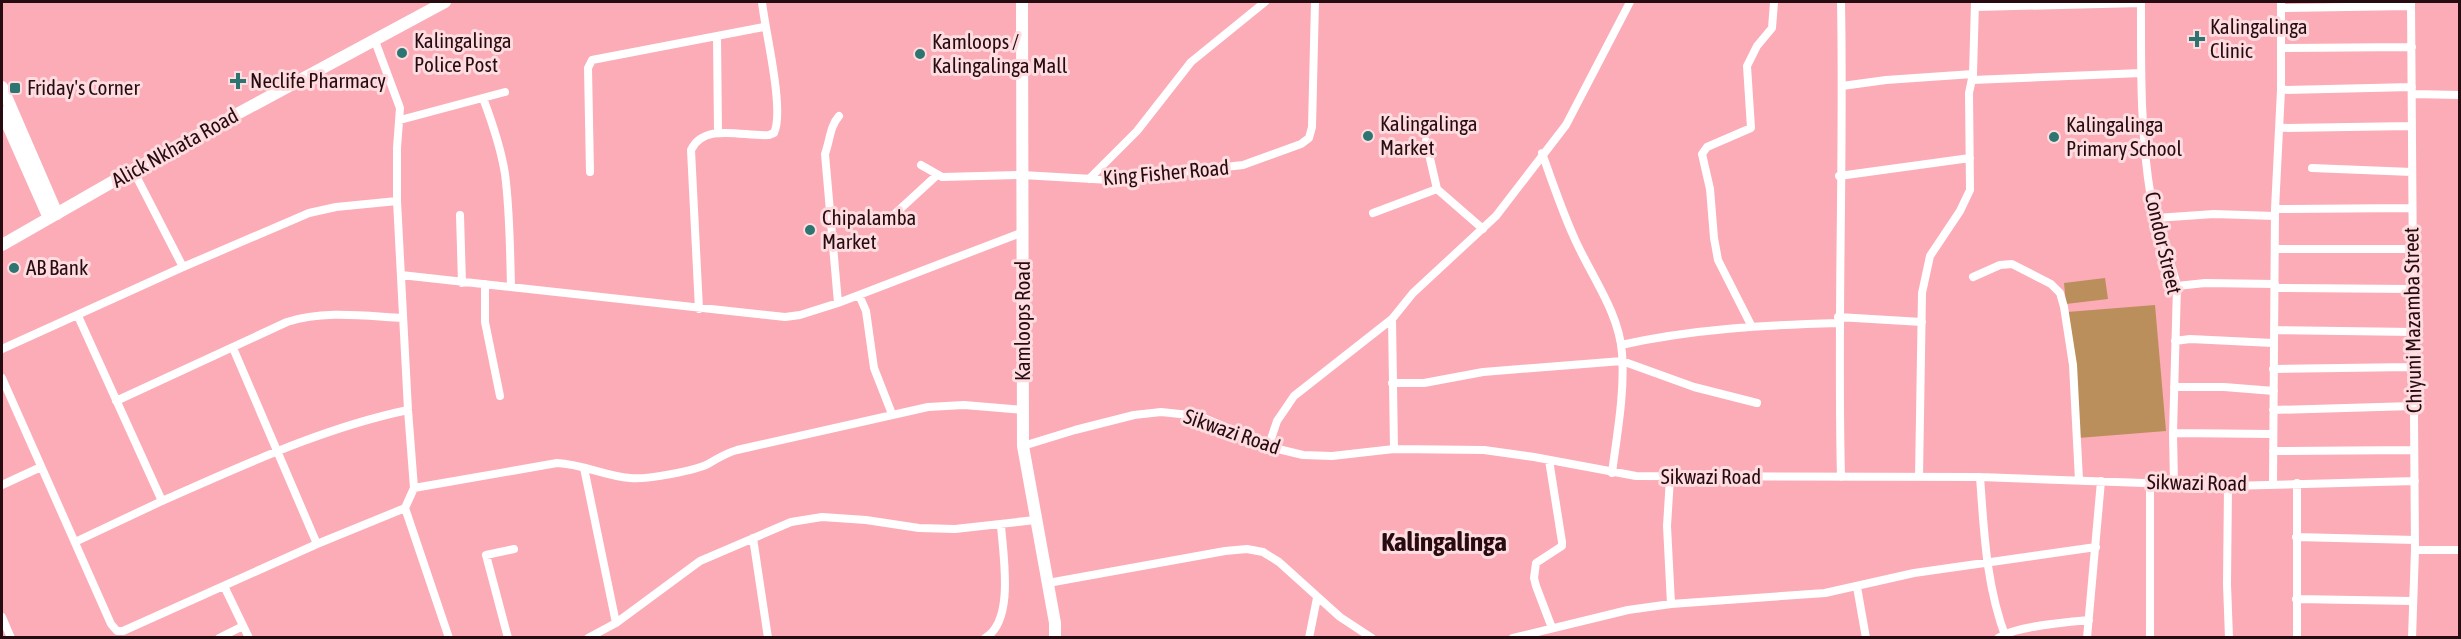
<svg xmlns="http://www.w3.org/2000/svg" width="2461" height="639" viewBox="0 0 2461 639" font-family="'Asap Condensed',sans-serif">
	<style>
		.green { fill: #bb8f5b }
		.lines { fill: none; stroke-linecap: round; stroke-linejoin: round }
		.minor { stroke: #fff; stroke-width: 8 }
		.secondary { stroke: #fff; stroke-width: 12 }
		.poi-dot { fill: #2c7571; stroke: #fedce0; stroke-width: 2 }
		.labels { text-anchor: middle; stroke-width: 6; stroke-linejoin: round; paint-order: stroke }
		.poi-label { font-size: 21px; fill: #260b10; stroke: #fedce0; text-anchor: start }
		.street-label { font-size: 21px; fill: #260b10; stroke: #fedce0 }
		.district-label { font-size: 27px; font-weight: bold; fill: #260b10; stroke: #fedce0 }
	</style>
	<rect width="100%" height="100%" fill="#fbacb7"/>
	<path class="green" d="M2105,278L2108,299L2066,304L2064,283Z
		M2155,305L2166,431L2078,438L2067,312Z"/>
	<g class="lines">
		<path class="minor" d="M1841,2C1844,160 1837,318 1841,477
			M2141,2C2141,67 2140,134 2151,198C2157,229 2170,256 2177,286L2173,433L2174,484
			M2411,2L2415,550L2412,638
			M1975,7L2141,3
			M2281,8L2411,6
			M717,37L718,133
			M375,41L400,108L397,148V201L408,410L414,488L405,508L449,638
			M2281,48L2412,47
			M1972,80L2141,73
			M1842,86L1886,80L1973,74
			M2281,90L2412,87
			M2412,94L2460,95
			M483,98C492,122 501,148 505,174C510,212 510,250 511,287
			M400,120L505,92
			M2279,128L2412,126
			M1426,141L1437,189L1483,229
			M1542,153C1552,181 1561,208 1573,235C1589,273 1619,311 1622,353C1625,392 1617,434 1612,473
			M921,165L942,177L1022,175L1110,180L1243,165L1301,144L1309,138L1312,127L1315,2
			M2312,168L2412,172
			M133,170L183,267
			M590,172L588,68L592,60L764,27
			M1839,176L1970,158
			M1089,179L1137,131L1191,62L1265,2
			M2275,209L2411,208
			M1373,213L1437,189
			M460,215L462,283
			M2156,218L2214,214L2275,216
			M886,222L936,176
			M2276,249H2411
			M401,275L785,317L800,315L838,303L1023,232
			M1973,277L2000,265L2012,264L2051,284L2060,293L2064,307L2073,365L2079,480
			M485,284V322L500,396
			M2177,286L2205,283L2275,284
			M2275,288L2413,289
			M859,295L866,311L874,368L892,414
			M838,303L825,154C830,140 830,126 839,116
			M699,309L691,150C704,122 744,137 769,135L774,133C785,110 765,31 762,2
			M1838,317L1922,322
			M1392,319L1394,449
			M1752,327L1718,260L1714,238L1710,189L1702,154L1707,147L1751,128L1747,66L1757,46L1772,28L1774,2
			M2274,330L2414,332
			M2175,341L2190,339L2273,343
			M1621,345C1692,329 1766,325 1838,323
			M233,348L317,544
			M2,349L183,267L309,213L336,207L397,201
			M2273,369L2412,367
			M2,378L111,624L117,631H123L317,544L405,508
			M1392,383H1424L1483,372L1622,361L1694,387L1757,403
			M2174,387H2224L2274,391
			M116,401L287,322C324,310 365,316 403,318
			M2273,410L2413,406
			M2173,433L2273,434
			M1269,445L1277,421L1294,396L1392,319L1413,293L1496,216L1566,125L1630,2
			M1023,446L1075,430L1134,415L1161,412L1199,416L1278,449L1303,455L1332,456L1394,449L1484,450L1534,457L1636,476L1980,477L2228,486L2415,481
			M2273,451L2414,450
			M1549,460L1562,542V546L1536,563L1534,578L1536,586L1552,628
			M584,468L616,623
			M1919,477L1922,293L1930,256L1960,211L1970,190L1969,93L1973,74L1975,2
			M1980,477C1984,531 1986,586 2006,638
			M1670,478L1667,526L1671,604
			M2150,483V638
			M2273,483L2275,209L2281,90V2
			M2297,483V638
			M2,485L41,467
			M2228,486L2227,584L2229,638
			M414,488L557,463C582,464 605,476 630,478C645,480 694,471 708,464C718,458 726,453 737,450L928,407L964,405L1023,410
			M162,501C242,466 322,428 408,410
			M2296,537L2415,540
			M753,538L768,638
			M75,542L162,501L78,316
			M2415,550H2460
			M1048,583L1225,551L1247,549L1263,552L1279,562L1340,617L1372,638
			M224,586L249,638
			M1857,587L1866,638
			M2296,599L2412,601
			M2,617L11,638
			M219,638L243,626
			M508,638L486,555L514,549
			M588,638L616,623L700,561L791,522L822,517L866,520L919,528L955,529L1035,520
			M985,638C1015,621 1003,555 1001,525
			M1309,638L1317,598
			M1513,638L1628,610L1671,604L1825,593L1914,573L2096,547
			M1998,638C2016,626 2066,622 2089,620
			M2087,638L2101,481"/>
		<path class="secondary" d="M1022,2L1023,446L1055,623V638
			M2,87L57,214
			M2,112L49,218
			M2,245L133,170L445,2"/>
	</g>
	<g class="poi-dot">
		<path d="M2194 30h6v6h6v6h-6v6h-6v-6h-6v-6h6z"/>
		<circle cx="402" cy="53" r="6"/>
		<circle cx="920" cy="54" r="6"/>
		<path d="M235 72h6v6h6v6h-6v6h-6v-6h-6v-6h6z"/>
		<rect x="9" y="82" width="12" height="12" rx="3"/>
		<circle cx="1368" cy="136" r="6"/>
		<circle cx="2054" cy="137" r="6"/>
		<circle cx="810" cy="230" r="6"/>
		<circle cx="14" cy="268" r="6"/>
	</g>
	<g class="labels">
		<g class="poi-label">
			<text x="2210" y="34">Kalingalinga<tspan x="2210" dy="24">Clinic</tspan></text>
			<text x="414" y="48">Kalingalinga<tspan x="414" dy="24">Police Post</tspan></text>
			<text x="932" y="49">Kamloops /<tspan x="932" dy="24">Kalingalinga Mall</tspan></text>
			<text x="250" y="88">Neclife Pharmacy</text>
			<text x="27" y="95">Friday's Corner</text>
			<text x="1380" y="131">Kalingalinga<tspan x="1380" dy="24">Market</tspan></text>
			<text x="2066" y="132">Kalingalinga<tspan x="2066" dy="24">Primary School</tspan></text>
			<text x="822" y="225">Chipalamba<tspan x="822" dy="24">Market</tspan></text>
			<text x="26" y="275">AB Bank</text>
		</g>
		<g class="street-label">
			<text transform="translate(175 148) rotate(-29)" y="7">Alick Nkhata Road</text>
			<text transform="translate(1166 173) rotate(-5)" y="7">King Fisher Road</text>
			<text transform="translate(2163 243) rotate(77)" y="7">Condor Street</text>
			<text transform="translate(2413 320) rotate(-91)" y="7">Chiyuni Mazamba Street</text>
			<text transform="translate(1023 321) rotate(-90)" y="7">Kamloops Road</text>
			<text transform="translate(1232 432) rotate(19)" y="7">Sikwazi Road</text>
			<text x="1711" y="484">Sikwazi Road</text>
			<text transform="translate(2197 483) rotate(1)" y="7">Sikwazi Road</text>
		</g>
		<g class="district-label">
			<text x="1444" y="551">Kalingalinga</text>
		</g>
	</g>
	<rect width="2461" height="639" fill="none" stroke="#260b10" stroke-width="6"/>
</svg>
